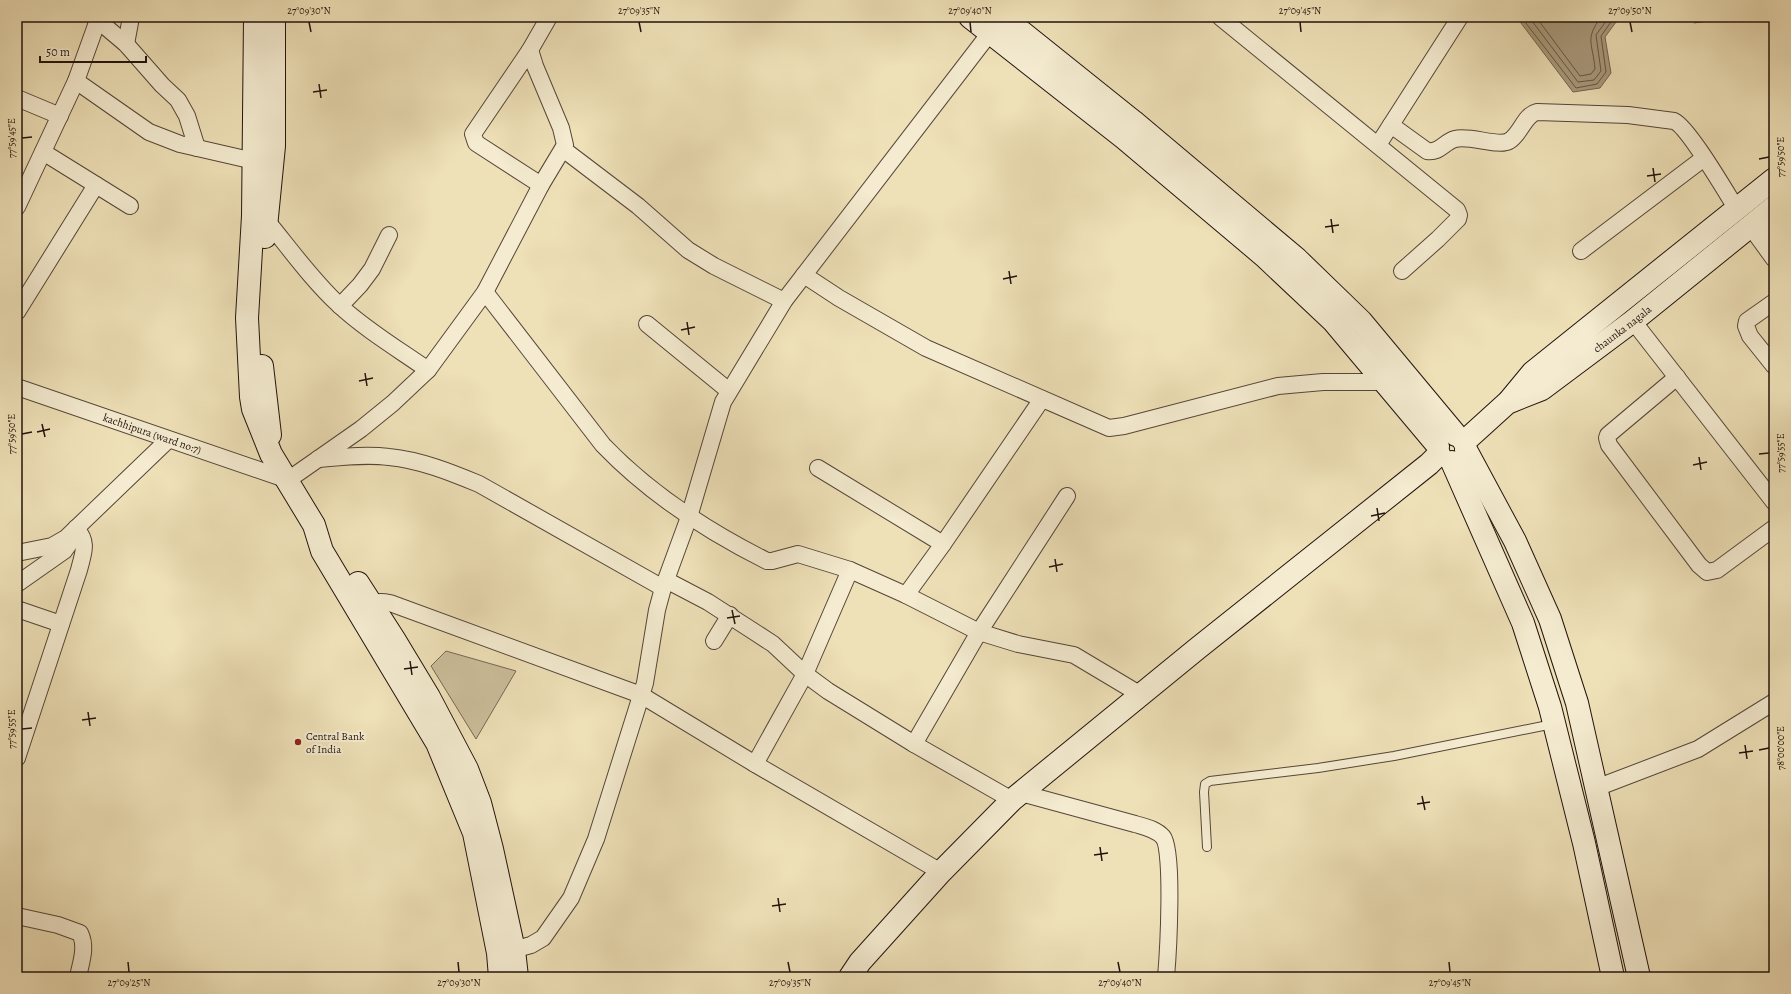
<svg xmlns="http://www.w3.org/2000/svg" width="1791" height="994" viewBox="0 0 1791 994" font-family="Alegreya,serif">
	<style>
		.green { fill: #cbbd9a; stroke: #766854 }
		.water { fill: #a99a7d; stroke: #736450 }
		.lines { fill: none; stroke-linecap: round; stroke-linejoin: round }
		.shore { stroke: #665645; stroke-width: 1 }
		.lane-casing { stroke: #554638; stroke-width: 10 }
		.street-casing { stroke: #554638; stroke-width: 18 }
		.secondary-casing { stroke: #22130d; stroke-width: 24 }
		.lane { stroke: #f4ebd0; stroke-width: 8 }
		.street { stroke: #f4ebd0; stroke-width: 16 }
		.secondary { stroke: #f4ebd0; stroke-width: 22 }
		.ticks { fill: none; stroke: #22130d; stroke-width: 1.5 }
		.poi-dot { fill: #8f2418; stroke: #f4ebd0; stroke-width: 1.5 }
		.labels { text-anchor: middle; stroke-width: 4; stroke-linejoin: round; paint-order: stroke }
		.street-label { font-size: 11px; fill: #22130d; stroke: #f4ebd0 }
		.poi-label { font-size: 11px; fill: #22130d; stroke: #f4ebd0; text-anchor: start }
		.neatline { fill: none; stroke: #22130d; stroke-width: 1.5 }
		.ticks-label { font-size: 10px; text-anchor: middle; fill: #22130d }
	</style>
	<rect width="100%" height="100%" fill="#eee0b7"/>
	<filter id="stains"><feTurbulence type="fractalNoise" baseFrequency=".005" numOctaves="4"/><feColorMatrix values="0 0 0 0 .2 0 0 0 0 .09 0 0 0 0 .02 0 0 0 .5 -.17"/></filter>
	<radialGradient id="worn" r=".72"><stop offset=".6" stop-color="#630" stop-opacity="0"/><stop offset="1" stop-color="#630" stop-opacity=".3"/></radialGradient>
	<path class="green" d="M446,651L516,671L476,739L431,666Z"/>
	<path class="water" d="M1520,17H1631L1616,22L1605,37L1611,73L1600,88L1573,92L1521,23Z
		M1696,17H1721L1720,19L1694,23Z"/>
	<g class="lines">
		<path class="shore" d="M1524,17L1525,22L1576,88L1597,84L1606,72L1601,36L1613,19L1618,17
			M1529,17L1578,82L1594,80L1601,71L1596,35L1609,17
			M1536,17L1580,76L1591,74L1595,69C1593,43 1584,40 1601,17"/>
		<defs>
			<path id="lane" d="M1207,847L1204,792L1205,784L1210,781L1318,768L1394,756L1553,724"/>
			<g id="street">
				<path d="M94,17L126,44L162,85L178,100L187,116L197,148"/>
				<path d="M1220,17L1457,210L1459,215L1458,219L1438,239L1402,271"/>
				<path d="M126,44L131,17"/>
				<path d="M76,81L149,132L180,144L254,161"/>
				<path d="M17,98L60,116"/>
				<path d="M1391,125L1427,151C1440,153 1444,142 1455,139C1470,135 1498,147 1509,141C1521,134 1524,115 1537,112L1628,115L1674,121C1688,127 1726,192 1736,208"/>
				<path d="M1378,145L1460,17"/>
				<path d="M563,149L638,206L688,250L714,266L784,301"/>
				<path d="M43,152L130,206"/>
				<path d="M541,185L476,143L473,134L530,50L549,17"/>
				<path d="M17,207L76,81L99,17"/>
				<path d="M261,218L267,221C290,249 312,280 339,305C366,330 398,349 428,370"/>
				<path d="M1750,226L1774,259"/>
				<path d="M1761,240L1774,229"/>
				<path d="M1581,251L1704,158"/>
				<path d="M804,275L839,298L926,348L1109,428L1124,426L1278,386L1323,382H1384"/>
				<path d="M485,292L603,445C650,494 707,531 767,561H772L798,554L850,570L906,595L979,632L1018,644L1074,655L1141,695"/>
				<path d="M1774,302L1747,321L1746,326L1750,336L1774,366"/>
				<path d="M340,306L360,285L372,269L389,235"/>
				<path d="M17,312L96,185"/>
				<path d="M1633,321L1774,502"/>
				<path d="M647,324L729,391"/>
				<path d="M1677,377L1608,435L1607,438L1609,445L1699,565L1707,572L1717,570L1774,528"/>
				<path id="s1" d="M17,387L288,480L361,429L393,403L428,370L485,292L541,185L565,145L561,128L535,66L530,50"/>
				<path d="M318,459C341,457 366,454 389,457C420,460 450,472 479,484L663,588"/>
				<path d="M818,468L943,544L1042,399"/>
				<path d="M17,553L52,546L66,538L168,440"/>
				<path d="M666,580L708,602L753,631L773,644L805,674L828,691L914,744L1012,800"/>
				<path d="M17,584L64,551L69,544L70,538"/>
				<path d="M906,595L943,544"/>
				<path d="M363,608C372,602 379,601 390,603L641,695L755,764L941,872"/>
				<path d="M17,609L61,624"/>
				<path d="M714,641L730,615"/>
				<path d="M914,744L979,632L1067,496"/>
				<path d="M17,758L79,570C83,553 89,543 76,528"/>
				<path d="M755,764L805,674L850,570"/>
				<path d="M1596,788L1698,749L1774,702"/>
				<path d="M1021,793L1135,824C1145,827 1156,829 1163,837C1174,850 1168,955 1166,977"/>
				<path d="M17,916L58,925L80,933C87,947 81,962 78,977"/>
				<path d="M505,952L531,945L543,938L571,898L596,839L645,683L657,610L663,588L689,517L723,402L784,301L996,25"/>
			</g>
			<g id="secondary">
				<path d="M255,17L253,216L247,318L251,397L253,409L271,454L314,525L322,551L437,743L474,833L498,953L500,977"/>
				<path d="M970,17L1124,138L1264,256L1333,321L1438,446"/>
				<path d="M1003,17L1133,121L1297,259L1361,321L1456,435"/>
				<path d="M265,237L274,146V17"/>
				<path d="M262,366L270,435"/>
				<path d="M1509,401L1533,372L1774,179"/>
				<path id="s2" d="M1464,442L1507,403L1542,389L1633,321L1774,207"/>
				<path d="M1466,450L1515,541L1550,619L1577,703L1639,977"/>
				<path d="M1452,462L1523,623L1550,707L1584,843L1613,977"/>
				<path d="M358,583L394,639L429,697L467,769L480,803L492,849L514,950L517,977"/>
				<path d="M850,977L860,962L941,872L1012,800L1198,648L1429,464L1439,454"/>
			</g>
		</defs>
		<use href="#lane" class="lane-casing"/>
		<use href="#street" class="street-casing"/>
		<use href="#secondary" class="secondary-casing"/>
		<use href="#lane" class="lane"/>
		<use href="#street" class="street"/>
		<use href="#secondary" class="secondary"/>
	</g>
	<path class="ticks" d="M309,22L311,32M639,22L641,32M970,22L971,32M1300,22L1301,32M1630,22L1632,32M319,84L321,98M313,92L327,90M22,138L32,137M1759,159L1769,157M1653,168L1655,182M1647,176L1661,174M1331,219L1333,233M1325,227L1339,225M1009,271L1011,284M1003,279L1017,276M687,322L689,335M681,330L695,327M365,373L367,386M359,381L373,378M42,424L45,437M37,432L50,429M22,434L32,432M1759,454L1769,453M1699,457L1701,470M1693,465L1707,462M1377,508L1379,521M1371,516L1385,513M1055,559L1057,572M1049,567L1063,564M732,610L735,624M727,618L740,616M410,661L412,675M404,669L418,667M88,712L90,726M82,720L96,718M22,729L32,728M1745,745L1747,759M1759,750L1769,748M1739,753L1753,751M1422,796L1425,810M1417,804L1430,802M1100,847L1102,861M1094,855L1108,853M778,898L780,912M772,906L786,904M128,962L129,972M458,962L459,972M788,962L790,972M1118,962L1120,972M1449,962L1450,972"/>
	<circle class="poi-dot" cx="298" cy="742" r="4"/>
	<g class="labels">
		<g class="street-label">
			<text dy="4" stroke="none"><textPath href="#s2" startOffset="196">chaunka nagala</textPath></text>
			<text dy="4" stroke="none"><textPath href="#s1" startOffset="143">kachhipura (ward no:7)</textPath></text>
		</g>
		<g class="poi-label">
			<text x="306" y="740">Central Bank<tspan x="306" dy="13">of India</tspan></text>
		</g>
	</g>
	<rect width="1791" height="994" fill="none" stroke="#eee0b7" stroke-width="44"/>
	<path d="M40 56v6h106v-6" fill="none" stroke="#22130d" stroke-width="2"/>
	<text x="46" y="56" font-size="12" fill="#22130d" stroke="#f4ebd0" stroke-width="3" paint-order="stroke">50 m</text>
	<rect x="22" y="22" width="1747" height="950" class="neatline"/>
	<g class="ticks-label">
		<text x="309" y="14">27°09'30"N</text>
		<text x="639" y="14">27°09'35"N</text>
		<text x="970" y="14">27°09'40"N</text>
		<text x="1300" y="14">27°09'45"N</text>
		<text x="1630" y="14">27°09'50"N</text>
		<text transform="translate(11 138) rotate(-90)" y="4">77°59'45"E</text>
		<text transform="translate(1780 157) rotate(-90)" y="4">77°59'50"E</text>
		<text transform="translate(11 434) rotate(-90)" y="4">77°59'50"E</text>
		<text transform="translate(1780 453) rotate(-90)" y="4">77°59'55"E</text>
		<text transform="translate(11 729) rotate(-90)" y="4">77°59'55"E</text>
		<text transform="translate(1780 748) rotate(-90)" y="4">78°00'00"E</text>
		<text x="129" y="986">27°09'25"N</text>
		<text x="459" y="986">27°09'30"N</text>
		<text x="790" y="986">27°09'35"N</text>
		<text x="1120" y="986">27°09'40"N</text>
		<text x="1450" y="986">27°09'45"N</text>
	</g>
	<rect width="100%" height="100%" filter="url(#stains)"/>
	<rect width="100%" height="100%" fill="url(#worn)"/>
</svg>
